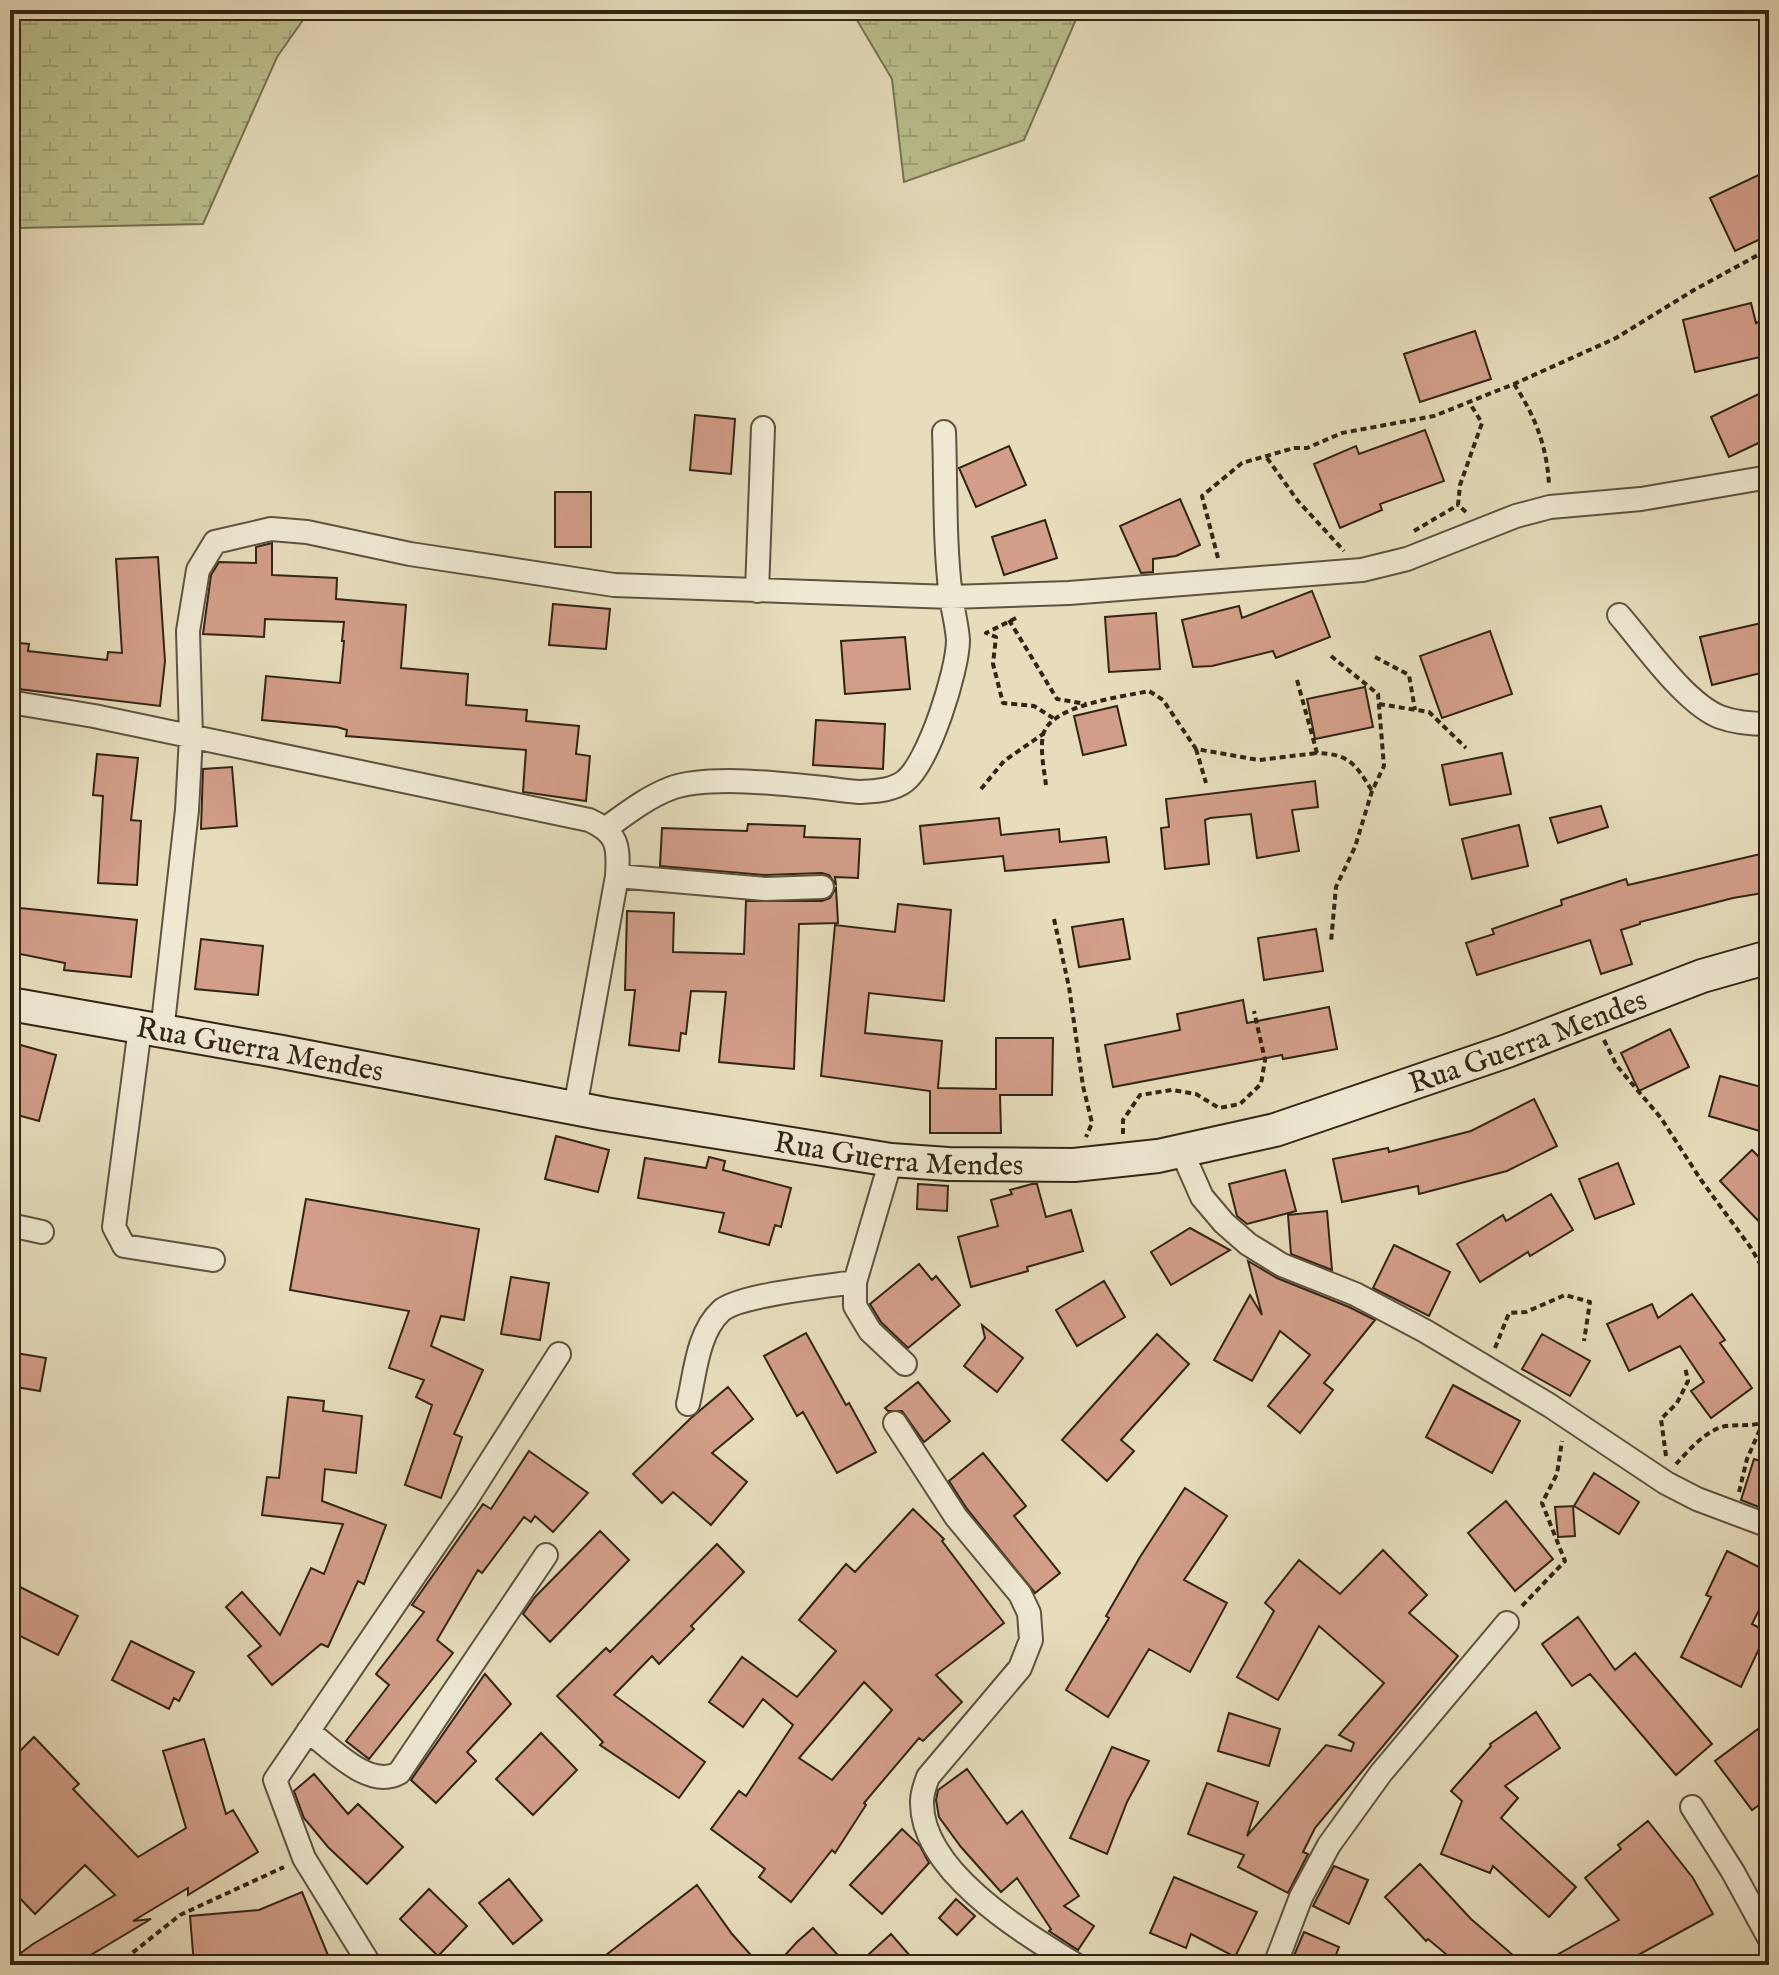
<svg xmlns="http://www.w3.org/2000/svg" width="1779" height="1975" viewBox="0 0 1779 1975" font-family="'IM FELL English',serif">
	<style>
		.wetland { fill: url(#wetland-marsh); stroke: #767251; stroke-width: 2 }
		.building { fill: #d39e89; stroke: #322415; stroke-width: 2; fill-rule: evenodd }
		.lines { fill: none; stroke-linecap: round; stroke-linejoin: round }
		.street-casing { stroke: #5f523f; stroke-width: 26 }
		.secondary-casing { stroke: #322415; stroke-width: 36 }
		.path { stroke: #322415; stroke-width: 4; stroke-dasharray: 6 4; stroke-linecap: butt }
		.street { stroke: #efe9d3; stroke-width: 22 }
		.secondary { stroke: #efe9d3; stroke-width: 32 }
		.labels { text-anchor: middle; stroke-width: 6; stroke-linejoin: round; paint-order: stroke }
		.street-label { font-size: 30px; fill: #322415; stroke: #efe9d3 }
	</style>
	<defs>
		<pattern id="wetland-marsh" width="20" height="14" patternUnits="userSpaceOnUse" patternTransform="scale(2)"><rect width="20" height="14" fill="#babf8d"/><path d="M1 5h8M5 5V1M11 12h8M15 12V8" fill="none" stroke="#a0a479"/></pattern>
	</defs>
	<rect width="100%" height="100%" fill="#e7ddbc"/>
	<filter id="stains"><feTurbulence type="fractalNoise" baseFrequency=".0025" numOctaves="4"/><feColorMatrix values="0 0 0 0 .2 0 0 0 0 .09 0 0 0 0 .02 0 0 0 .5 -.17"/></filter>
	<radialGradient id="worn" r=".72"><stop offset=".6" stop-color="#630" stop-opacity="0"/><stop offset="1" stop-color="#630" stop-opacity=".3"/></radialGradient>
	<path class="wetland" d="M10,10H310L277,57L203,224L18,228L10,221Z
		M851,10H1080L1024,140L904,182L892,79Z"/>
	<path class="building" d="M1769,170V235L1735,251L1710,198Z
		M1751,303L1756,323L1769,317V355L1695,372L1683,320Z
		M1475,331L1491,379L1420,402L1404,354Z
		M1769,389V438L1729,457L1711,417Z
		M695,415L735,419L731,474L690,470Z
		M1425,430L1444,481L1380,504L1382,510L1340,528L1314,464L1356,446L1359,454Z
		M1009,446L1026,485L976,507L959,468Z
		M555,492H591V547H555Z
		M1180,499L1200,545L1176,556L1153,559V572L1141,573L1120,526Z
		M1045,520L1057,558L1004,575L992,537Z
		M272,543V575L337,578L336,599L406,605L401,668L468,674L466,705L527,710L526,721L579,726L576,754L590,756L586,801L523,792L526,750L346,736L347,730L337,727L262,720L266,676L340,683L344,641H342L344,622L265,619L264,637L203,634L211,575L219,562L256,563V547Z
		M158,557L165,661L160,706L10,688V642L29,644L28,651L107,660L108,652L122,653L116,559Z
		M1312,591L1330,637L1276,658L1273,651L1212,666L1193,667L1182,620L1239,606L1242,618Z
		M553,604L610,609L606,649L549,645Z
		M1156,613L1160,669L1109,672L1105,617Z
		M1766,622L1769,636V671L1712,685L1700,637Z
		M1490,631L1512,694L1442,718L1420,656Z
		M905,637L910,689L845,694L841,641Z
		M1365,687L1373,727L1315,739L1307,699Z
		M1117,706L1126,745L1083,755L1074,716Z
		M816,720L885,724L883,769L813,765Z
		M1502,753L1511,794L1450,805L1442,765Z
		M97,754L138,758L131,820L141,821L137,885L98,883L103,796L93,795Z
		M232,767L237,826L201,829L203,769Z
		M1315,781L1318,807L1292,810L1299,851L1257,858L1251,814L1210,818L1205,820L1209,864L1165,869L1161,828L1169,827L1166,799Z
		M1601,806L1608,827L1558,843L1550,818Z
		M999,818L1001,835L1059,829L1060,842L1106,837L1109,862L1005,871L1003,856L924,864L920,826Z
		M748,824L805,826L804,837L860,839L858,878L835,877L836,885L829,875L822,873L765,875L660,866L662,828L747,831Z
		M1519,825L1528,866L1472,879L1462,839Z
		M1769,852V892L1733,898L1640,922V924L1621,930L1632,964L1601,974L1590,940L1477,975L1466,943L1494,934L1492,929L1562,905L1561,900L1626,879L1628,885Z
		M836,888L838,923L799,924L794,1069L719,1062L726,992L691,991L686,1034L681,1033L679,1051L629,1045L635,990H625L627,911L674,913L673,952L744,954L746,901H822L830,898Z
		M898,904L951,910L944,1001L869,993L865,1033L942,1041L938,1088L996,1089V1038H1053L1052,1095H1000L1001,1133H930V1091L821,1076L835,925L895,932Z
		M10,907L137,920L131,977L64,970L65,963L10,952Z
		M1123,919L1130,959L1079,967L1072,927Z
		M1316,929L1323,971L1264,980L1258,938Z
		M201,939L263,946L258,995L195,989Z
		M1243,1000L1247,1023L1329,1007L1337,1049L1283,1059L1282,1055L1113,1087L1105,1045L1180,1030L1177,1014Z
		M1670,1029L1689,1067L1639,1091L1621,1053Z
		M10,1042L56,1055L39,1121L10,1113Z
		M1720,1076L1769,1089V1110L1763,1132L1709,1116Z
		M1534,1099L1557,1146L1507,1171L1419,1194L1418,1186L1342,1202L1333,1159L1388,1148L1389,1152L1471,1131Z
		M556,1136L609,1150L598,1192L545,1179Z
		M1752,1150L1769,1167V1232L1720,1181Z
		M709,1157L725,1161L723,1170L791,1188L781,1227L775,1225L769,1245L719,1232L724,1213L638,1198L645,1158L706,1168Z
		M1618,1163L1634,1204L1595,1219L1579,1179Z
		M1285,1170L1296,1211L1247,1224L1237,1216L1229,1184Z
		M918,1184L948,1186L947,1211L917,1209Z
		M1032,1184H1037L1046,1217L1071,1210L1083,1251L1027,1267L1028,1271L971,1287L958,1237L998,1226L991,1200L1012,1194L1010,1190Z
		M1551,1194L1573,1230L1530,1256L1528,1252L1480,1282L1457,1244L1503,1215L1506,1221Z
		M306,1199L479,1229L464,1320L441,1316L431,1346L483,1370L454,1434L462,1437L441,1498L405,1485L432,1405L416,1397L424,1380L389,1368L409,1311L290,1290Z
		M1327,1211L1332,1270L1291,1254L1288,1215Z
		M1190,1228L1230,1250L1171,1285L1151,1252Z
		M1394,1245L1450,1272L1429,1316L1373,1288Z
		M1248,1261L1277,1278L1349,1307L1375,1320L1324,1383L1333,1390L1300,1433L1268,1406L1310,1355L1280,1331L1252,1381L1214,1360L1250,1295L1262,1315Z
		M919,1264L932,1280L936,1276L960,1305L908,1348L881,1322L870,1304Z
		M511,1277L549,1283L540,1340L501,1334Z
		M1104,1281L1125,1317L1077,1346L1056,1310Z
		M1692,1294L1725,1340L1720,1343L1752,1388L1711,1418L1691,1391L1704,1382L1680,1346L1629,1371L1607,1324L1652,1304L1658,1318Z
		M982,1325L1023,1358L997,1392L964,1366L985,1338Z
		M806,1333L846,1405L849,1403L876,1452L837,1473L803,1412L797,1416L764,1356Z
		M1157,1334L1189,1364L1121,1440L1134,1451L1107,1481L1062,1440Z
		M1542,1334L1590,1361L1570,1396L1522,1369Z
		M10,1352L46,1358L40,1391L10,1386Z
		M918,1382L950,1421L924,1442L902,1411H888L885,1408Z
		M1453,1385L1520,1421L1492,1473L1426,1437Z
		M728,1387L753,1419L712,1453L747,1482L711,1525L673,1492L662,1503L633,1474L691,1418Z
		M288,1397L324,1401L323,1411L362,1416L356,1473L325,1469L322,1501L386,1525L364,1584L358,1581L328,1647L321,1644L272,1685L248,1656L261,1646L226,1607L242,1592L280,1635L311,1568L324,1574L343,1524L262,1515L267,1477L279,1478Z
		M529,1451L588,1493L553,1532L535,1516L531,1522L524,1517L482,1573L478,1570L437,1640L453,1653L369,1759L346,1741L389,1685L376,1674L424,1612L412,1605L483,1504L491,1509Z
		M983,1453L1026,1506L1014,1516L1060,1573L1035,1593L967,1509L949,1481Z
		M1754,1459L1769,1464V1511L1741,1500Z
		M1594,1473L1639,1502L1619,1534L1574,1506Z
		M1185,1488L1227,1516L1184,1580L1227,1603L1190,1672L1149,1649L1108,1717L1066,1690L1109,1618L1106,1616L1140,1557Z
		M1506,1501L1553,1559L1515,1591L1468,1533Z
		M1573,1506L1575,1536L1558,1537L1555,1507Z
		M913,1509L944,1539L942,1541L1004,1623L936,1675L962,1702L923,1741L919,1738L864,1803L866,1805L835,1853L832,1850L791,1902L759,1877L765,1869L711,1829L739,1791L746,1796L793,1725L763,1699L743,1727L709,1702L742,1657L797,1697L836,1651L799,1620L846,1564L855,1572ZM864,1682L892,1710L832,1780L799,1758Z
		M600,1531L629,1560L550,1642L523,1614L535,1597Z
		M717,1544L744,1572L691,1626L694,1629L659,1664L652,1656L614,1695L705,1762L679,1798L600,1745L603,1742L557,1696L606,1648L610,1652Z
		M1383,1550L1427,1595L1409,1613L1458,1656L1315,1828L1303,1852L1308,1854L1288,1893L1238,1867L1244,1855L1188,1834L1207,1783L1258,1802L1247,1836L1326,1745L1351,1751L1354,1743L1339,1735L1384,1683L1319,1626L1278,1700L1237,1677L1274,1611L1265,1603L1299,1560L1340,1594Z
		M1727,1551L1769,1572V1590L1752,1624L1767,1632L1741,1687L1681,1657L1711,1597L1706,1595Z
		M10,1582L78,1616L58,1655L10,1631Z
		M1578,1617L1615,1670L1635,1653L1712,1744L1676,1775L1590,1674L1572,1686L1542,1644Z
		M131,1641L194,1672L179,1701L174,1698L169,1709L112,1680Z
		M485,1674L511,1704L467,1752L476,1761L436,1803L411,1780Z
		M1536,1712L1560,1748L1505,1786L1518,1798L1501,1818L1576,1887L1549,1917L1493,1866L1490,1873L1441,1854L1462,1801L1451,1791L1491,1746L1490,1744Z
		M1229,1713L1280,1729L1269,1766L1218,1751Z
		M1758,1729L1769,1743V1798L1752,1810L1715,1761Z
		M541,1733L577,1770L533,1815L496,1779Z
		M34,1737L79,1784L73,1789L138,1857L186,1828L163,1751L204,1739L226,1814L233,1810L258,1852L188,1895V1888L133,1921L151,1919L74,1965H10V1961L33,1944L115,1895L85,1865L35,1914L10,1888V1761Z
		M1112,1747L1149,1761L1127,1802L1107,1854L1070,1838Z
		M967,1769L1007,1824L1022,1811L1079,1896L1064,1906L1094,1926L1078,1950L1049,1931L1051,1929L1017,1878L1001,1892L961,1847L939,1817L936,1800L938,1790Z
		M314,1774L348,1814L358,1804L403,1847L367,1884L328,1847L304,1818L294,1791Z
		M1648,1821L1693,1878L1713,1914L1620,1965H1539L1619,1920L1585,1878L1621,1849L1618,1845Z
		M902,1829L920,1846L929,1863L882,1914L850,1885Z
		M1420,1864L1471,1919L1514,1956L1506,1965H1459L1428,1939L1426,1941L1385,1897Z
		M1334,1866L1368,1880L1349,1924L1313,1906Z
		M1174,1877L1257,1912L1235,1957L1191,1934L1186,1948L1150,1933Z
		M509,1879L542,1920L513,1944L479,1903Z
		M697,1885L732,1934L750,1954L741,1965H593Z
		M429,1889L467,1926L438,1956L400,1919Z
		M302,1892L332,1965H194L190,1916L259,1910Z
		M956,1899L975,1916L957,1935L939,1918Z
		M813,1928L847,1965H776L797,1942Z
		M1304,1932L1339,1947L1332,1965H1290Z
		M891,1934L918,1965H857Z"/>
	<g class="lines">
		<defs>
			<path id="street" d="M757,591L763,428
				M1619,615C1645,645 1685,703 1720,717C1736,723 1752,724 1769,724
				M10,702L94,716L589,820C618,833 619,846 617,876L575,1108
				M606,828C626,814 646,798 669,789C712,772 810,787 859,792C874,791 892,791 905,781C929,762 958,670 958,640C957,625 953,611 951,597C944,543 946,487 944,432
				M617,876L765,889L822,887
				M140,1028L114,1227L124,1246L213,1260
				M162,1032L187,810L191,737L188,631L198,570L215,542L271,529L307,532L410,554L614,585L951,597L1069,593L1362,570L1407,559L1516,516L1550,507L1641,499L1769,477
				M1182,1152L1202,1197L1224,1223L1248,1244L1282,1265L1355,1294L1425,1331L1549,1405L1666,1483L1697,1499L1769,1526
				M891,1160L855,1282V1306L870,1331L905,1364
				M10,1225L42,1232
				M688,1404C695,1375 697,1333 721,1311C738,1295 828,1286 855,1282
				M895,1423L956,1517L1020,1594L1029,1613L1031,1640L1020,1668L928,1777C925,1785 922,1793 922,1801C920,1871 1024,1933 1076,1965
				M308,1731C331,1748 369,1790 399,1773L546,1555
				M1692,1807L1733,1872L1769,1938
				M370,1965L304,1858L275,1780L466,1500L559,1354
				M1275,1965L1301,1897L1329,1845L1381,1773L1507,1623"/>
			<g id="secondary">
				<path id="s1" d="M10,1004L282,1052L605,1114L891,1160L948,1164L1074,1165L1158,1156L1275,1130L1507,1051L1702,976L1769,957"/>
			</g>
		</defs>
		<use href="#street" class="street-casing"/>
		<use href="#secondary" class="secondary-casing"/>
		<path class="path" d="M1514,384C1535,416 1547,446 1549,485
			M1267,458L1298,501L1344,551
			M1466,512L1458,505L1460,485L1482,423L1469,402
			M1414,531L1458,505
			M1218,558L1202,496L1242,463L1294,448H1307L1342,433L1434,416L1514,384L1616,338L1694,290L1769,249
			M1016,618L986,633L996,637L993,664L1003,703L1034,706L1053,718
			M1009,620L1057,699L1086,704
			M1331,656L1378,694L1384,766L1372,791L1355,847L1336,887L1331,942
			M1375,657L1409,675L1415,710
			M1297,680L1317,753C1350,754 1356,765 1372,791
			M1379,704L1429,712L1466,748
			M1196,749L1206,783
			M1046,785C1044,770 1040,749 1043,735C1050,705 1122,697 1149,691L1163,700L1196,749L1259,760L1317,753
			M981,789L1004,761L1043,734
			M1054,919L1069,987L1083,1086L1092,1123L1086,1137
			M1604,1040L1617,1066L1661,1118L1701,1180L1751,1248L1769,1279
			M1123,1134V1120L1140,1095L1172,1090L1196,1094L1219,1108L1240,1104L1261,1084L1265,1060L1254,1011
			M1495,1348L1509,1313L1526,1312L1565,1295L1590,1302L1584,1341
			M1666,1456L1661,1419L1677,1403L1688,1381L1685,1367
			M1676,1464C1689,1450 1707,1429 1726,1426C1740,1424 1751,1427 1764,1422
			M1739,1492L1747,1459L1769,1409
			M1522,1606L1565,1561L1542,1503L1557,1474L1562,1441
			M117,1965L180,1915L284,1867"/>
		<use href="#street" class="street"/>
		<use href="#secondary" class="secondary"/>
	</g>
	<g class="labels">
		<g class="street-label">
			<text dy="10" stroke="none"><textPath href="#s1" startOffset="1550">Rua Guerra Mendes</textPath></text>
			<text dy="10" stroke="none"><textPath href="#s1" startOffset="254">Rua Guerra Mendes</textPath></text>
			<text dy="10" stroke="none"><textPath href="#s1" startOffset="902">Rua Guerra Mendes</textPath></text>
		</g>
	</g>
	<rect width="1779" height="1975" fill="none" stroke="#e7ddbc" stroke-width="40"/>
	<rect x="12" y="12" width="1755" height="1951" fill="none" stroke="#322415" stroke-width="4"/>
	<rect x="20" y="20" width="1739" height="1935" fill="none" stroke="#322415" stroke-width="2"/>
	<rect width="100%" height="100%" filter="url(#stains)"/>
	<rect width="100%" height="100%" fill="url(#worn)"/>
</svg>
